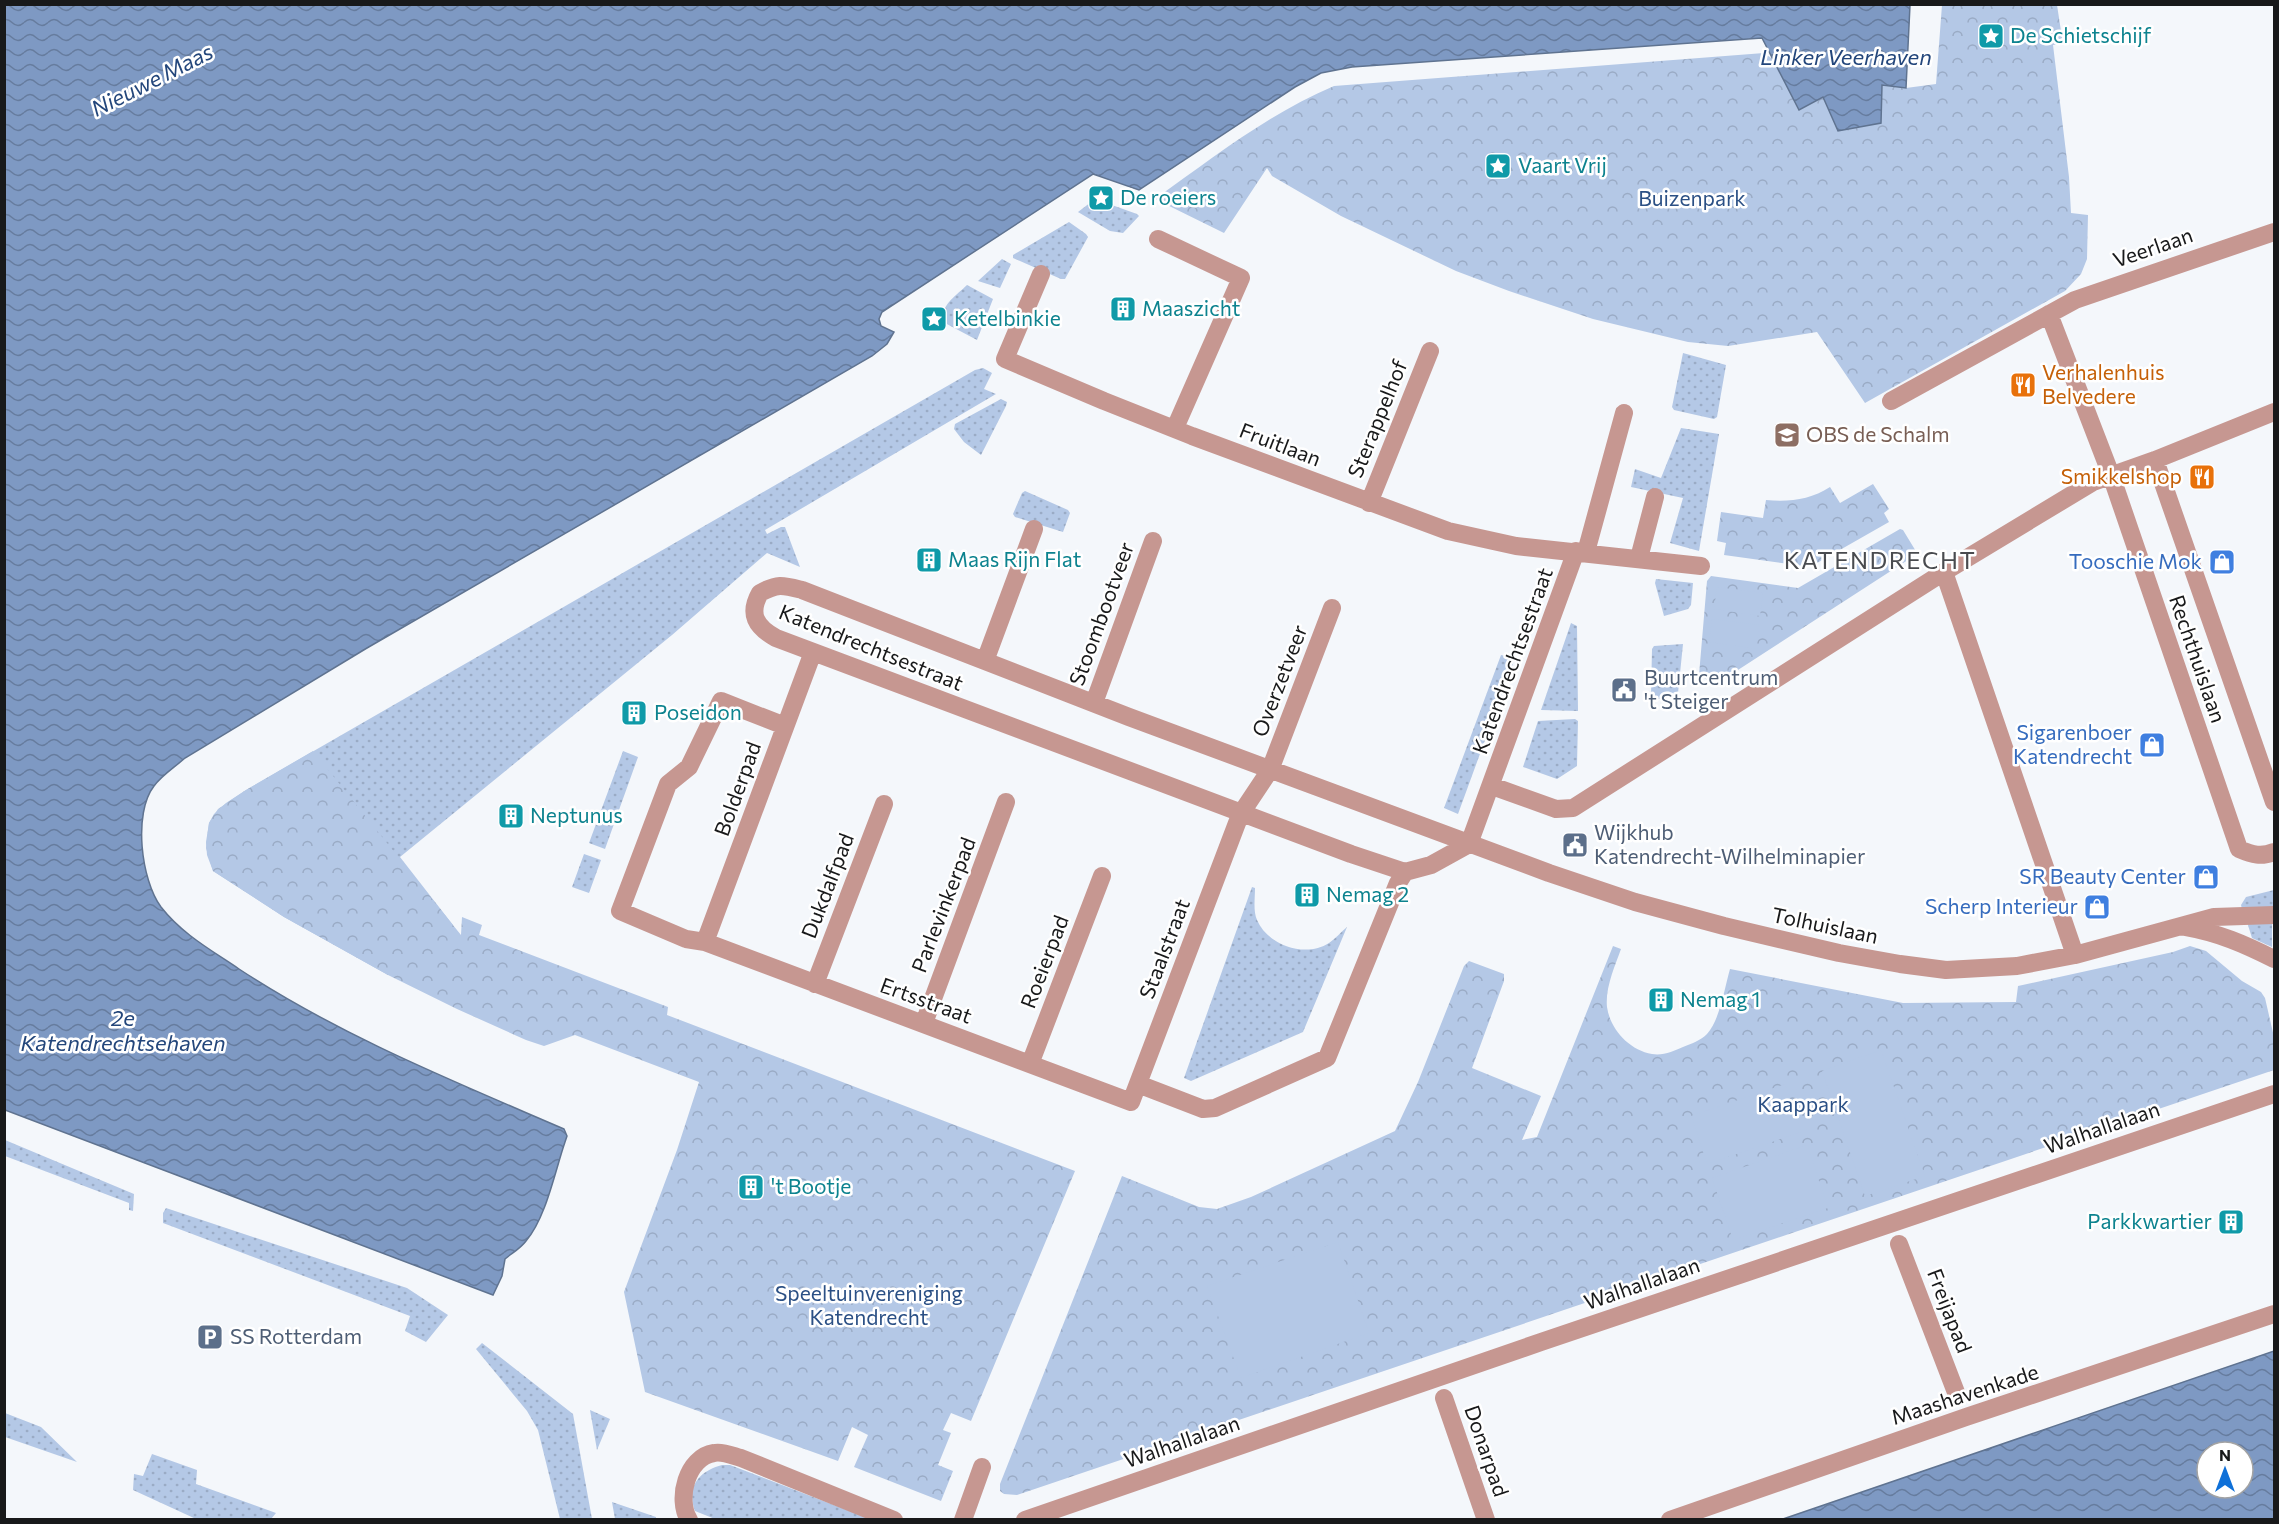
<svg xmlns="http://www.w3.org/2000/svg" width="2279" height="1524" viewBox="0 0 2279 1524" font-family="Commissioner,sans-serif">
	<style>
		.grass { fill: url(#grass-dots) }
		.forest { fill: url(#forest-crowns) }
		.garden { fill: #b4c8e6 }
		.water { fill: url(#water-waves); stroke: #5f7390; stroke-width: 1.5; fill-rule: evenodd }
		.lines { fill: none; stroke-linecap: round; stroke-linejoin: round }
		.minor { stroke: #c69791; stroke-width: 18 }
		.labels { text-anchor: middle; stroke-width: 5; stroke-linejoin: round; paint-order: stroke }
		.culture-label { font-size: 21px; fill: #0d838f; stroke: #fff; text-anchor: start }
		.park-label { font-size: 21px; fill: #2b5085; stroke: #fff }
		.street-label { font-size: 21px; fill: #18191a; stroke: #fff }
		.food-label { font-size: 21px; fill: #c56008; stroke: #fff; text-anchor: start }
		.education-label { font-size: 21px; fill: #785e54; stroke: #fff; text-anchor: start }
		.shop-label { font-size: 21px; fill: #366cbe; stroke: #fff; text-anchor: end }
		.service-label { font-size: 21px; fill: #4e5e75; stroke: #fff; text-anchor: start }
		.water-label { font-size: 22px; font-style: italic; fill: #23467b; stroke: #fff }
		.quarter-label { font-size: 24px; letter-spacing: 1.5px; fill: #494b4f; stroke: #fff }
	</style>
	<defs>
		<pattern id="grass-dots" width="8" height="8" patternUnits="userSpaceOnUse" patternTransform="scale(1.5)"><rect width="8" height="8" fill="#b4c8e6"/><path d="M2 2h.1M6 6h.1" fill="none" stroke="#9aabc5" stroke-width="1.8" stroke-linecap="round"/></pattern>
		<pattern id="forest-crowns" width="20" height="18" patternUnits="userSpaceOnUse" patternTransform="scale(1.5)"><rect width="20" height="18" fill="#b4c8e6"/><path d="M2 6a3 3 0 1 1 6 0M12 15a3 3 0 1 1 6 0" fill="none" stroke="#9aabc5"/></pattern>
		<pattern id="water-waves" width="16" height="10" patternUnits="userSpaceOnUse" patternTransform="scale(1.5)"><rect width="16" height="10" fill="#7e99c3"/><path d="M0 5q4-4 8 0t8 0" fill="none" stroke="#667c9e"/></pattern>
	</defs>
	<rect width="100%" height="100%" fill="#f4f7fb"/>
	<path class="grass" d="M1095,199L1137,214L1139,216L1123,233L1110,231L1078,212Z
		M1069,222L1086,234L1088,237L1065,279H1061L1013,258V255Z
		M1002,259L1011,264L1000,288L978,281Z
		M967,285L993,299L977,340L943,322C940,305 956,296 967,285Z
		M1683,353L1726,365L1717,417L1714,419L1674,410L1672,407Z
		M983,368L992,373L984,389L996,394L765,530L767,534L781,527H785L800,567L767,553L672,635L400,857L453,925L388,975L284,917L213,871L206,848L209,823L218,809L246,790L975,370Z
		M1001,399L1007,402L1006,406L981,455L964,442L954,429L955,424Z
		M1681,428L1719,434L1699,551L1670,543L1683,498L1631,487L1635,469L1661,478Z
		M1025,491L1068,510L1070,513L1063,532L1015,517L1013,514L1022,493Z
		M1656,579L1693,583L1691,605L1688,609L1664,616L1655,583Z
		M1571,623L1577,626L1578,711L1541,710Z
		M1683,644L1678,693L1675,698L1654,699L1651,695L1652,649L1654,646Z
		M1501,655L1515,658L1458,814L1444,808Z
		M1575,719L1578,721L1577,766L1557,779L1523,767L1538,721Z
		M623,751L638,757L605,849L589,843Z
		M584,854L601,860L589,893L572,887Z
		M1252,887L1255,888C1255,898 1253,911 1257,920C1268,946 1306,958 1329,943C1335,939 1341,932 1347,927L1303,1032L1191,1081L1184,1078Z
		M2274,890V907L2242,909L2241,905L2246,897Z
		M2247,922H2272V947L2252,938Z
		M5,1140L134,1194L133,1211L129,1210V1203L5,1156Z
		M166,1208L407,1288L448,1315L426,1342L405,1331L410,1316L163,1223V1213Z
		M482,1343L573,1414L592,1519H560L538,1430L527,1411L476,1349Z
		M590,1410L610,1419L597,1450Z
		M5,1413L41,1427L77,1462L5,1437Z
		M152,1454L197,1470L196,1484L276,1513L271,1519H196L133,1490L134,1474L143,1476Z
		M722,1465H730L870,1519H715L695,1511C686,1487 699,1471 722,1465Z
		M612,1502L656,1517V1519H615Z"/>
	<path class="forest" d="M1942,5H2057L2063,44L2053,45L2069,177L2071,213L2088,215L2087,259L2081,274L2065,291L1865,403L1817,332L1728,346L1688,342L1593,319L1509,291L1456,271L1341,216L1272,176L1267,168L1224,233L1155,199C1213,158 1268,114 1334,86L1764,53L1774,60L1799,110L1823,96L1870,124L1880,123L1882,85L1906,88L1936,84Z
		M1873,484L1889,509L1884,513L1889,522L1810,567L1724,555L1726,543L1717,541L1721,512L1763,518L1766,500C1789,502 1810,500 1830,487L1840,503Z
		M1900,529L1903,530L1917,553L1914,556L1724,679C1714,683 1708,681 1699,675L1707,581L1711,576L1798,588Z
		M313,751L461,935L462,917L482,925L479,935L668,1007L667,1015L1075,1171L971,1421L951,1413L943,1430L951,1433L938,1465L953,1471L941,1501L854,1467L868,1435L852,1427L838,1461L645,1392L624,1292L677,1150L699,1082L575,1035L544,1046L526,1040L457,1009L388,975L284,917L213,871L207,855L206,842L209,823L214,814L226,803L246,790Z
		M1613,946L1621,949C1615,966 1605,988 1607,1007C1610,1029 1629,1050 1652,1054C1663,1056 1674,1051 1683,1047C1691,1044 1701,1040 1707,1034C1720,1020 1725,986 1730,969L1903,1003L2016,1002L2018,986L2173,952L2190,946L2206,951L2242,981L2261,992L2265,998L2274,1037V1070L1017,1495L1004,1494L1000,1491V1484L1122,1176L1199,1207L1217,1209L1251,1197L1395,1131L1418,1082L1464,966L1469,961L1504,974V981L1472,1068L1541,1096L1522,1140L1537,1137Z"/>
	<path class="garden" d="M1717,587L1763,593L1760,616L1714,609Z
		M1712,619L1760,625L1756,649L1709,642Z
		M1881,1050L1925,1176L1865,1196L1822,1071Z
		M1785,1084L1801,1132L1707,1164L1691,1116Z
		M1807,1145L1828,1208L1733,1240L1712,1178Z
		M1338,1242L1369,1333L1241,1378L1207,1286Z"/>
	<path class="water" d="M4,5L5,4L1910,5L1906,88L1882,85L1881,123L1838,131L1823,97L1799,110L1762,38L1352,67L1321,73L1295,87L1139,190L1093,174L882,312L879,319L881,326L894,332L887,344L872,356L367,648L185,758C175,767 162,775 154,786C133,813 141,880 161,907C182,934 211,950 239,969C341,1036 453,1081 564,1129L567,1136L565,1142C555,1171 546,1218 526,1241C520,1249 512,1253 505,1259L502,1276L493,1295L5,1110Z
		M2274,1351V1519H1783ZM2207,1452H2243V1488H2207Z"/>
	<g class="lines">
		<path class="minor" d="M1158,239L1241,278L1175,428
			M1041,274L1005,359L1104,401L1192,436L1448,531L1516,546L1701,566
			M2049,314L2111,475L2239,849C2253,855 2261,857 2274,852
			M1891,401L2075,300L2274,232
			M2155,460L2274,802
			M1369,503L1430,351
			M1576,551L1469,844L1431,865L1405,872L1351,854L776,638C756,627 748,614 760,593C778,583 783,585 802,590L1129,717L1549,873L1635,902L1724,926L1839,953L1900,964L1946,970L2017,966L2075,955L2214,917L2274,915
			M1586,552L1624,413
			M1639,558L1655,497
			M1944,572L2075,955
			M985,661L1034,529
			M1094,703L1153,541
			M785,726L721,701L689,767L668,784L620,911L686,939L705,942L1131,1102L1237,823L1242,812L1270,770L1332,608
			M1492,786L1556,809L1573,808L1944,572L2093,482L2155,460L2274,412
			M2185,927C2219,933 2244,944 2274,959
			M705,942L813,652
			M815,984L884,804
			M924,1023L1006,802
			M1030,1064L1102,876
			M1138,1084L1203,1109L1215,1108L1327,1058L1398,883L1405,872
			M1899,1244L1957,1395
			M1444,1398L1486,1520
			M689,1520C676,1499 687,1457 714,1453C723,1451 733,1456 741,1458L894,1520
			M963,1520L982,1467
			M1025,1520L1541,1342L2274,1094
			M1670,1520L1966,1417L2274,1314"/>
	</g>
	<defs>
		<symbol id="sight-square" viewBox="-11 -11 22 22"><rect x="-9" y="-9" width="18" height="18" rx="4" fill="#0f9aa8" stroke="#fff"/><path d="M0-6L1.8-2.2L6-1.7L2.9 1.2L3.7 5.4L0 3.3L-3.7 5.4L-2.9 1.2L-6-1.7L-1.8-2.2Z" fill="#fff"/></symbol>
		<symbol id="building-square" viewBox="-11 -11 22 22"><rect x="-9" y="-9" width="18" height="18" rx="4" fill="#0f9aa8" stroke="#fff"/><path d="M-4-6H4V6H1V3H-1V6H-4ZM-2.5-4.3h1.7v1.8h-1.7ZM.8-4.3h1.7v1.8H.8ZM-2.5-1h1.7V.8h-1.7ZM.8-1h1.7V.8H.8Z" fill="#fff"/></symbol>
		<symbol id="restaurant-square" viewBox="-11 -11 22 22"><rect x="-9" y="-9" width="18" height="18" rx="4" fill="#e8710a" stroke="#fff"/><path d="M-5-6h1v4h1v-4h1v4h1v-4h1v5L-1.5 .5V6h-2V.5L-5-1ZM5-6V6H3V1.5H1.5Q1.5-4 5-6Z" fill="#fff"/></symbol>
		<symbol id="school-square" viewBox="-11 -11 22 22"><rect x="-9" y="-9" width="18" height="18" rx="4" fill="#8d6e63" stroke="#fff"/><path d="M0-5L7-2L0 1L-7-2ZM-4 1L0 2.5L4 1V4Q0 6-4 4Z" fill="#fff"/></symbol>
		<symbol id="shop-square" viewBox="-11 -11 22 22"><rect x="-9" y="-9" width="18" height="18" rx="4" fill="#3f7fe0" stroke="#fff"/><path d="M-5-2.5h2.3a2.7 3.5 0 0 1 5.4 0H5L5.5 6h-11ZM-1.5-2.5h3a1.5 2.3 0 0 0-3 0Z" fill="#fff"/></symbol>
		<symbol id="civic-square" viewBox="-11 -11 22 22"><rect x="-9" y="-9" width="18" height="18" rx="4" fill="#5c6f8a" stroke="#fff"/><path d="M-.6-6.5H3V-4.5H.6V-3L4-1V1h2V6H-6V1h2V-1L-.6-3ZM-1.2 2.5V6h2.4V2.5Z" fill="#fff"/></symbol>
		<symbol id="parking-square" viewBox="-11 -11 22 22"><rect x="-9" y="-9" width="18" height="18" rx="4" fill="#5c6f8a" stroke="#fff"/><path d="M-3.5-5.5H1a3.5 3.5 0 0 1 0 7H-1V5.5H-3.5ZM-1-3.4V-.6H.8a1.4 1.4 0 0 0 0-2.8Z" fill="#fff"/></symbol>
	</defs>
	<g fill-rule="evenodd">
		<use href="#sight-square" x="1976" y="21" width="30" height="30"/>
		<use href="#sight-square" x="1483" y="151" width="30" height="30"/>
		<use href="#sight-square" x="1086" y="183" width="30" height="30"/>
		<use href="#building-square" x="1108" y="294" width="30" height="30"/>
		<use href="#sight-square" x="919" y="304" width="30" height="30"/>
		<use href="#restaurant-square" x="2008" y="370" width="30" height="30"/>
		<use href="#school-square" x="1772" y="420" width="30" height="30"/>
		<use href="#restaurant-square" x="2187" y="462" width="30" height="30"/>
		<use href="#building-square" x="914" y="545" width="30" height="30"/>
		<use href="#shop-square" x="2207" y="547" width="30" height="30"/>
		<use href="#civic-square" x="1609" y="675" width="30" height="30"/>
		<use href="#building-square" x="619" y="698" width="30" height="30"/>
		<use href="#shop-square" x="2137" y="730" width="30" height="30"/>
		<use href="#building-square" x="496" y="801" width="30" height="30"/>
		<use href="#civic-square" x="1560" y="830" width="30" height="30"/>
		<use href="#shop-square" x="2191" y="862" width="30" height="30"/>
		<use href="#building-square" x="1292" y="880" width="30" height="30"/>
		<use href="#shop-square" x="2082" y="892" width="30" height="30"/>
		<use href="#building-square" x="1646" y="985" width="30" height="30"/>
		<use href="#building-square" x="736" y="1172" width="30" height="30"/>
		<use href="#building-square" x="2216" y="1207" width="30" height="30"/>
		<use href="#parking-square" x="195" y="1322" width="30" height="30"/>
	</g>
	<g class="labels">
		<g class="culture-label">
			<text x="2010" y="43">De Schietschijf</text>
			<text x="1518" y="173">Vaart Vrij</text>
			<text x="1120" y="205">De roeiers</text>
			<text x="1142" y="316">Maaszicht</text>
			<text x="954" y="326">Ketelbinkie</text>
			<text x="948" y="567">Maas Rijn Flat</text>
			<text x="654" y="720">Poseidon</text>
			<text x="530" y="823">Neptunus</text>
			<text x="1326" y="902">Nemag 2</text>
			<text x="1680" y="1007">Nemag 1</text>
			<text x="771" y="1194">'t Bootje</text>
			<text x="2212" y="1229" text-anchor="end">Parkkwartier</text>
		</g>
		<g class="park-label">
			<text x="1692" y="206">Buizenpark</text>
			<text x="1803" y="1112">Kaappark</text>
			<text x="869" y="1301">Speeltuinvereniging<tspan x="869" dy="24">Katendrecht</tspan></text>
		</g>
		<g class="street-label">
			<text transform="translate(2153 248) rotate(-19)" y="7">Veerlaan</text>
			<text transform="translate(1378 419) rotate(-68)" y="7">Sterappelhof</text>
			<text transform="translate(1280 445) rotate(21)" y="7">Fruitlaan</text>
			<text transform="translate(1102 614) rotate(-70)" y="7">Stoombootveer</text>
			<text transform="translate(871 648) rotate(22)" y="7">Katendrechtsestraat</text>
			<text transform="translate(2197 659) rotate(71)" y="7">Rechthuislaan</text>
			<text transform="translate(1513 661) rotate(-70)" y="7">Katendrechtsestraat</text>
			<text transform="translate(1280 681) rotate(-69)" y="7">Overzetveer</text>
			<text transform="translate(738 789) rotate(-70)" y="7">Bolderpad</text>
			<text transform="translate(828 886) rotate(-69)" y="7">Dukdalfpad</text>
			<text transform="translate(944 905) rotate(-69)" y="7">Parlevinkerpad</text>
			<text transform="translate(1825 926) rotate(12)" y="7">Tolhuislaan</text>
			<text transform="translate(1165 949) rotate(-69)" y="7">Staalstraat</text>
			<text transform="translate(1045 962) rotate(-69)" y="7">Roeierpad</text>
			<text transform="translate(926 1001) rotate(20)" y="7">Ertsstraat</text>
			<text transform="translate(2102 1128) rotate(-19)" y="7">Walhallalaan</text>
			<text transform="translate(1642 1284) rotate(-19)" y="7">Walhallalaan</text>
			<text transform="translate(1949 1311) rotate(69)" y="7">Freijapad</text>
			<text transform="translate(1965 1395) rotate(-18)" y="7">Maashavenkade</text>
			<text transform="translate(1182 1442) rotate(-19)" y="7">Walhallalaan</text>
			<text transform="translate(1486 1451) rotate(71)" y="7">Donarpad</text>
		</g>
		<g class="food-label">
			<text x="2042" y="380">Verhalenhuis<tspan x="2042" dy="24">Belvedere</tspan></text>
			<text x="2182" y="484" text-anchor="end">Smikkelshop</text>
		</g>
		<g class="education-label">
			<text x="1806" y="442">OBS de Schalm</text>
		</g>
		<g class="shop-label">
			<text x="2202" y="569">Tooschie Mok</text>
			<text x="2132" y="740">Sigarenboer<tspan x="2132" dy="24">Katendrecht</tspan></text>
			<text x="2186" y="884">SR Beauty Center</text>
			<text x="2078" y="914">Scherp Interieur</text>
		</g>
		<g class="service-label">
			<text x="1644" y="685">Buurtcentrum<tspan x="1644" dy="24">'t Steiger</tspan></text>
			<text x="1594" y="840">Wijkhub<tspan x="1594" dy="24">Katendrecht-Wilhelminapier</tspan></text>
			<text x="230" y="1344">SS Rotterdam</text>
		</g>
		<g class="water-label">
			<text x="1846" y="65">Linker Veerhaven</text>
			<text transform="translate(152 80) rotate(-27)" y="8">Nieuwe Maas</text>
			<text x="123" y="1026">2e<tspan x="123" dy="25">Katendrechtsehaven</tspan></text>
		</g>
		<g class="quarter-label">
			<text x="1880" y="569">KATENDRECHT</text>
		</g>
	</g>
	<rect width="2279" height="1524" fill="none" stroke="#18191a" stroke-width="12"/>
	<g transform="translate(2225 1470)"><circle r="28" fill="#ffffff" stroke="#a3a3a3" stroke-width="1.5"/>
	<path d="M0-4.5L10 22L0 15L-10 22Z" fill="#0f70d8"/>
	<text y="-9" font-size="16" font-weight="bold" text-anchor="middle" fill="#18191a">N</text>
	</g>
</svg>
